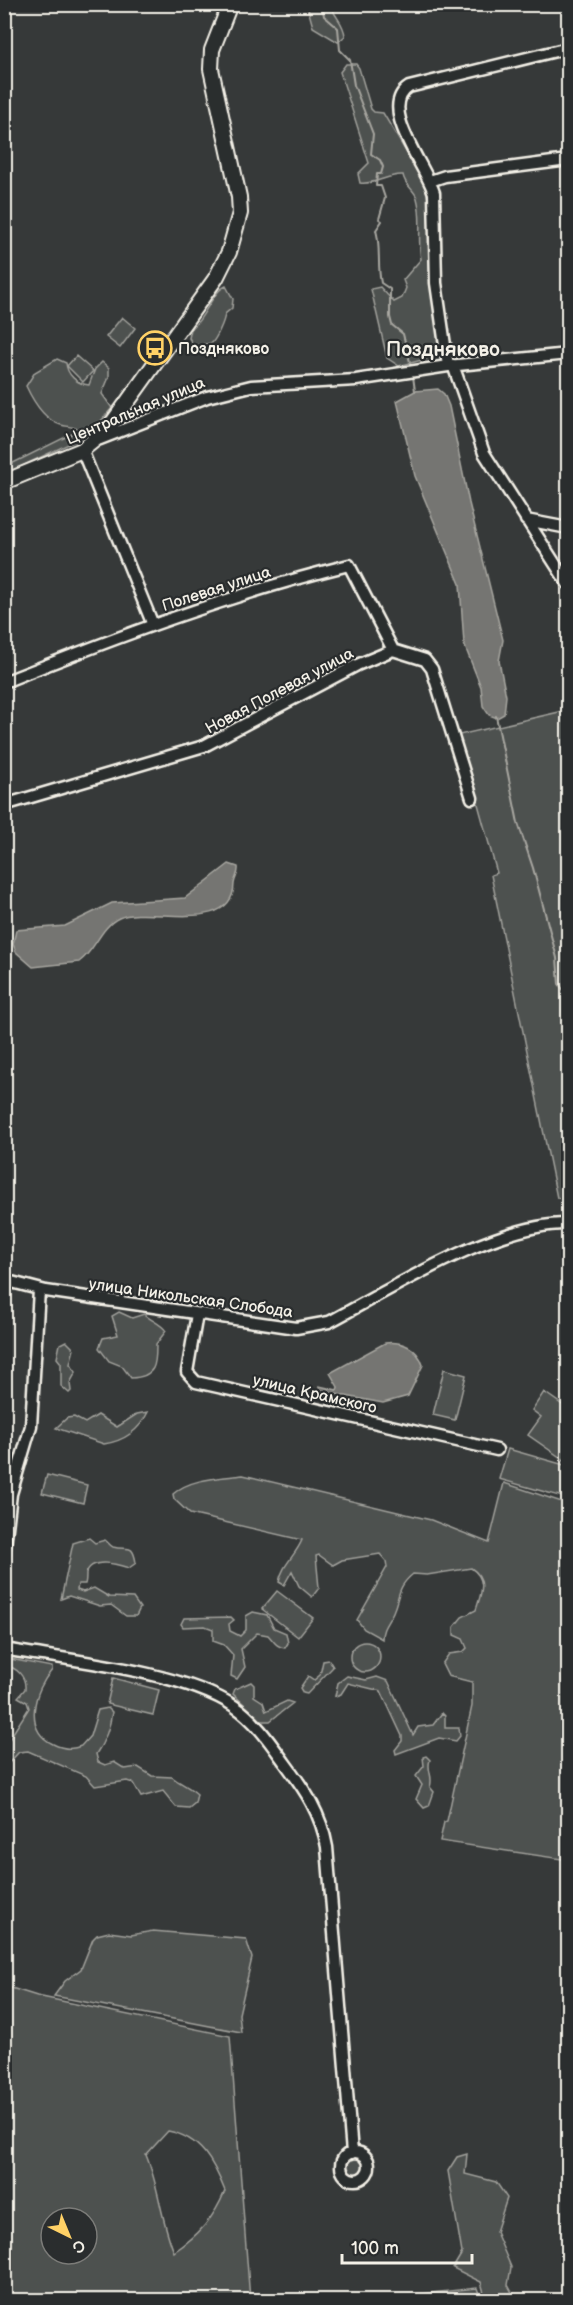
<svg xmlns="http://www.w3.org/2000/svg" width="573" height="2305" viewBox="0 0 573 2305" font-family="'Balsamiq Sans',sans-serif">
	<style>
		.green { fill: #4e514f; stroke: #a1a19c; stroke-width: 1.5; fill-rule: evenodd }
		.water { fill: #757572; stroke: #a8a7a1; stroke-width: 1.5 }
		.lines { fill: none; stroke-linecap: round; stroke-linejoin: round }
		.stream { stroke: #a8a7a1; stroke-width: 2 }
		.minor-casing { stroke: #f4f1e8; stroke-width: 15 }
		.tertiary-casing { stroke: #f4f1e8; stroke-width: 18 }
		.minor { stroke: #2a2d2e; stroke-width: 10 }
		.tertiary { stroke: #2a2d2e; stroke-width: 14 }
		.labels { text-anchor: middle; stroke-width: 4.5; stroke-linejoin: round; paint-order: stroke }
		.poi-label { font-size: 16px; font-weight: bold; fill: #f4f1e8; stroke: #2a2d2e; text-anchor: start }
		.street-label { font-size: 16px; fill: #f4f1e8; stroke: #2a2d2e }
		.quarter-label { font-size: 20px; font-weight: bold; fill: #f4f1e8; stroke: #2a2d2e }
	</style>
	<rect width="100%" height="100%" fill="#363939"/>
	<filter id="ink" filterUnits="userSpaceOnUse"><feTurbulence type="fractalNoise" baseFrequency=".0167" numOctaves="2"/><feDisplacementMap in="SourceGraphic" scale="12" xChannelSelector="R" yChannelSelector="G"/><feConvolveMatrix kernelMatrix="1 2 1 2 8 2 1 2 1" color-interpolation-filters="sRGB"/></filter>
	<g filter="url(#ink)">
		<path class="green" d="M300,5H331C334,17 344,22 345,36L338,42L313,27L308,9Z
			M346,64H356L359,68L371,109L374,112L383,113L423,180L428,198L432,285L441,355L399,366L387,358L371,289L380,287L394,302L402,298L406,288L403,280L421,259C417,239 423,219 417,198C414,189 405,186 403,175C388,174 376,185 360,183L358,174L369,163L340,72Z
			M226,286L233,299L232,308L225,314C224,322 217,337 212,343L194,346L189,338L191,329C206,318 211,292 226,286Z
			M122,317L135,328L120,348L106,337Z
			M76,356L93,371L83,382L67,366Z
			M57,359L66,363C67,375 77,384 89,385L95,369L102,362L109,368V377L102,394L112,408L90,434L5,474V467L80,430C73,426 68,427 61,425C44,420 33,401 26,386L35,372Z
			M568,710V1199L557,1198L491,875L497,873L459,735Z
			M119,1312L132,1318L144,1314C150,1320 162,1324 166,1331L156,1344C156,1363 157,1377 131,1378L122,1366L109,1361L99,1348L103,1338L118,1335L112,1316Z
			M66,1341L74,1349L70,1364L76,1372L70,1383L71,1391L69,1393L61,1386V1363L57,1358L60,1344Z
			M444,1369L466,1375L455,1420L433,1415Z
			M544,1392L568,1409V1454L564,1460L528,1435L541,1417L532,1410Z
			M148,1412C139,1431 124,1441 104,1444L56,1428L67,1418L74,1417L85,1423L98,1415L117,1427L137,1414Z
			M508,1449L568,1466L563,1497L499,1479Z
			M47,1475L87,1485L83,1503L42,1493Z
			M243,1475L431,1520L489,1543L504,1483L568,1504V1860L440,1841L444,1822L447,1821L472,1706V1682L448,1676L442,1664L449,1654L463,1652L467,1648L463,1639L454,1635V1627L462,1617L476,1610C481,1594 488,1579 471,1568L427,1575L413,1574C397,1587 400,1596 393,1612C388,1623 382,1627 382,1639L364,1629L357,1620L387,1567L386,1561L380,1554L342,1560L333,1565L319,1555L316,1556L319,1588L312,1597L299,1586L292,1571L284,1585L279,1582C282,1565 296,1555 302,1540L190,1514L174,1499L173,1494C190,1478 221,1478 243,1475Z
			M89,1538L95,1543L105,1540C108,1542 110,1546 113,1547C127,1551 133,1542 136,1563L129,1568C119,1565 91,1556 86,1574C86,1577 86,1581 85,1584H78L77,1590L83,1592L94,1588L109,1597L133,1598L140,1608L136,1616H126L111,1605L100,1606L69,1596L61,1599L73,1543Z
			M277,1591L313,1618L298,1637L262,1609Z
			M253,1612L267,1615L274,1628L286,1633L288,1643L285,1648C276,1647 274,1641 268,1635L257,1633L241,1649L245,1667L237,1679L231,1676L233,1655L224,1645L213,1641V1629L205,1626L183,1627L181,1624L184,1618L231,1617L234,1620L229,1624L230,1631L240,1636L246,1630V1616Z
			M350 1657a15 15 0 1 1 30 0a15 15 0 1 1-30 0Z
			M5,1658L52,1667V1670C34,1690 23,1730 53,1744C63,1749 72,1750 81,1746L90,1736L98,1710L108,1708L112,1712C110,1728 105,1741 96,1754L98,1762L105,1765L114,1762L125,1769L138,1767L152,1776L172,1777C181,1784 190,1787 197,1794L195,1803L189,1808L176,1807L163,1791L141,1797L133,1783L127,1781L95,1786L86,1776L28,1751L19,1752L5,1767L6,1744L29,1708L27,1702L18,1697L25,1689C26,1677 17,1667 5,1666Z
			M329,1660L333,1667L307,1694L303,1693L300,1688L308,1676L314,1680L320,1675L323,1661Z
			M347,1676L366,1680L377,1677L388,1681L413,1735L418,1727L433,1725L442,1713L445,1716V1728H459L460,1736L456,1741L439,1738L396,1754L395,1750L402,1741V1736L381,1691L348,1683L341,1694L335,1696L338,1683Z
			M113,1678L159,1690L153,1715L107,1704Z
			M251,1682L254,1685V1696L263,1702L266,1711L287,1701L293,1703L270,1721H262L233,1694L235,1689Z
			M426,1756L430,1760C426,1770 434,1776 430,1787L434,1792L429,1806L424,1808L416,1799L422,1785L416,1776L424,1766L423,1757Z
			M153,1931L246,1939L252,1958L239,2014L241,2032L54,1996L65,1981L81,1969L93,1939L97,1935L109,1932L131,1935Z
			M5,1986L37,1996L230,2036L250,2300H5ZM168,2131C201,2137 214,2163 225,2191C214,2218 199,2235 174,2252C161,2221 159,2186 146,2155ZM51,2218H87V2254H51Z
			M467,2154L465,2174L496,2182L507,2198L496,2232L511,2267L508,2285L516,2300H486L481,2282L453,2268L462,2253L448,2171L457,2157Z
			M345 2166a10 10 0 1 1 20 0a10 10 0 1 1-20 0Z
			M477,2288L481,2300H366Z"/>
		<path class="water" d="M438,389L444,394L449,406L469,503L503,640L499,661L506,696L504,714L497,718L489,715L483,706L481,687L464,644L460,584L415,476L397,401L415,391Z
			M229,864L238,867C239,874 235,877 234,884C233,936 147,905 119,918C100,927 96,950 79,962L33,967L16,952L13,944L16,930L65,926L112,903L185,898Z
			M385,1343C402,1341 417,1347 423,1365L408,1396L383,1403L319,1391V1386L337,1390L338,1387L330,1373Z"/>
		<g class="lines">
			<path class="stream" d="M322,4L324,16L338,28L340,50L350,60L354,85L373,134L371,154L380,160L383,167L381,174H377L376,186H381L385,198L379,219L382,221L376,230C381,248 377,265 381,283L390,289V317L392,325L403,334L410,362
				M413,376L415,391
				M496,716L518,823L533,868L557,958L559,984L568,996L563,1010L568,1033"/>
			<defs>
				<path id="minor" d="M430,181L445,176L568,160
					M453,365L484,453L568,584
					M448,366L436,283L434,193C426,166 377,107 409,87L568,48
					M100,439L207,397L251,386L356,380L448,366L568,354
					M82,450L153,625
					M526,520L568,528
					M4,682C117,637 231,594 349,565L393,650
					M4,805L204,746L357,665L393,650L425,660L432,669L472,798
					M4,1280L46,1291L296,1328L329,1322C393,1288 496,1223 568,1224
					M197,1314L187,1372L196,1382L497,1450
					M4,1554L11,1494L31,1426L39,1290
					M4,1649C67,1660 182,1671 234,1706C255,1720 270,1742 285,1763C305,1790 321,1813 327,1847L352,2153
					M341 2166a14 14 0 1 1 28 0a14 14 0 1 1-28 0Z"/>
				<path id="tertiary" d="M4,482L82,450L108,429L216,278L229,252L240,213L239,197L211,69L212,50L230,4"/>
			</defs>
			<use href="#minor" class="minor-casing"/>
			<use href="#tertiary" class="tertiary-casing"/>
			<use href="#minor" class="minor"/>
			<use href="#tertiary" class="tertiary"/>
		</g>
	</g>
	<defs>
		<symbol id="bus-ring" viewBox="-11 -11 22 22"><circle r="9.5" fill="#2a2d2e" stroke="#ffd166" stroke-width="1.5"/><path d="M-5-6H5V4H4V6H2V4H-2V6H-4V4H-5ZM-3.5-4V0h7V-4ZM-3.5 1.2v1.5H-2V1.2ZM2 1.2v1.5H3.5V1.2Z" fill="#ffd166"/></symbol>
	</defs>
	<g fill-rule="evenodd">
		<use href="#bus-ring" x="136" y="329" width="38" height="38"/>
	</g>
	<g class="labels">
		<g class="poi-label">
			<text x="178" y="354">Поздняково</text>
		</g>
		<g class="street-label">
			<text transform="translate(135 410) rotate(-23)" y="6">Центральная улица</text>
			<text transform="translate(216 588) rotate(-18)" y="6">Полевая улица</text>
			<text transform="translate(279 690) rotate(-28)" y="6">Новая Полевая улица</text>
			<text transform="translate(191 1297) rotate(8)" y="6">улица Никольская Слобода</text>
			<text transform="translate(315 1393) rotate(13)" y="6">улица Крамского</text>
		</g>
		<g class="quarter-label">
			<text x="443" y="356">Поздняково</text>
		</g>
	</g>
	<rect width="573" height="2305" fill="none" stroke="#2a2d2e" stroke-width="24"/>
	<rect x="12" y="12" width="549" height="2281" fill="none" stroke="#f4f1e8" stroke-width="2" filter="url(#ink)"/>
	<g transform="translate(69 2236) rotate(137)"><circle r="28" fill="#2a2d2e" stroke="#7b7b78" stroke-width="1.5"/>
	<path d="M0-4.5L10 22L0 15L-10 22Z" fill="#ffd166"/>
	<text y="-9" font-size="16" font-weight="bold" text-anchor="middle" fill="#f4f1e8">С</text>
	</g>
	<path d="M342 2254v9h130v-9" fill="none" stroke="#f4f1e8" stroke-width="3"/>
	<text x="351" y="2254" font-size="18" fill="#f4f1e8" stroke="#2a2d2e" stroke-width="4.5" paint-order="stroke">100 m</text>
</svg>
